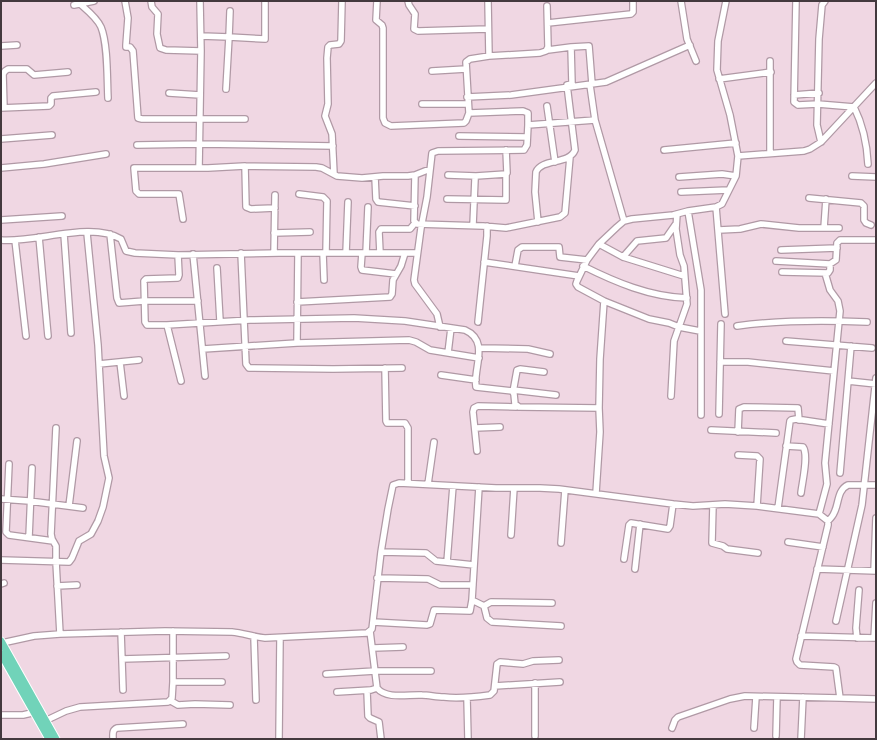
<svg xmlns="http://www.w3.org/2000/svg" width="877" height="740" viewBox="0 0 877 740" font-family="Raleway,sans-serif">
	<style>
		.lines { fill: none; stroke-linecap: round; stroke-linejoin: round }
		.minor-casing { stroke: #b099a5; stroke-width: 8 }
		.major-casing { stroke: #fff; stroke-width: 9 }
		.minor { stroke: #fff; stroke-width: 5.5 }
		.major { stroke: #71d3b9; stroke-width: 7 }
	</style>
	<rect width="100%" height="100%" fill="#f0d7e3"/>
	<g class="lines">
		<defs>
			<path id="minor" d="M125,1L128,18L126,45V47H130L133,51L138,118L142,119H245
				M151,1L152,7L158,14L157,34L160,48L166,50L201,51
				M377,1L376,20L382,25L383,28V118L385,123L391,126L464,123L466,121L469,113L466,62L470,59L489,56L488,1
				M408,1L409,5L415,14L414,29L418,31L488,29
				M681,1L687,39L696,61
				M796,1L794,102L798,105L818,104L854,107C863,125 867,145 868,164
				M80,4C88,11 97,18 101,27C108,44 107,79 108,98
				M74,5L94,1
				M548,23L631,14L633,12V1
				M201,36L229,37L230,11
				M1,46L17,45
				M571,47L589,46L592,84
				M489,56L540,53L546,51L548,47L547,6
				M432,71L466,69
				M719,79L771,72
				M590,85L595,120
				M226,89L229,37L265,39V1
				M169,93L200,95
				M794,95L819,93
				M467,97L511,95L606,82L690,45
				M422,104H468
				M547,106L555,162
				M1,108L49,106L51,104V98L53,96L96,92
				M4,108L3,74L5,71L8,69H27L34,75L68,72
				M469,113L523,111L528,113V125L595,120L624,221
				M459,136L527,137
				M1,139L52,135
				M821,142L817,125L819,39L822,5L825,1
				M137,145L200,144L333,146
				M664,150L736,143
				M770,153V61
				M738,156L804,151L810,149L821,142L876,83
				M245,166L246,207L251,209L275,208
				M1,168L44,164L106,154
				M199,168L201,51L200,1
				M334,174L332,134L325,116L328,104L327,58L328,47L330,45L339,44L341,41L342,1
				M415,175L414,221L417,224L483,226L506,228L560,217L565,213L570,157
				M448,175L476,176
				M852,176L876,177
				M375,177L376,199L378,202L415,206
				M679,177L722,174L736,176
				M681,192L728,190
				M299,194L323,197L327,201L326,253
				M809,198L861,203L864,206V220L866,223L871,225
				M447,199L506,200V174
				M716,207L725,314
				M688,211L701,290V415
				M183,219L179,194H139L136,191L134,168H208L245,166L316,167L322,168L337,176L362,178L383,176H408L415,175L430,169
				M1,220L62,216
				M538,222L535,192L536,172C542,158 569,165 575,150L567,85L572,84L571,47L548,50
				M473,225L475,179L476,176L506,174L507,173L506,150
				M824,228L826,199
				M719,230L740,229L761,224L799,228H839
				M274,233L310,232
				M64,234L71,333
				M110,234L117,298L119,303L144,301H198
				M39,237L48,336
				M1,240C36,243 91,221 121,239L126,251L135,253L178,255L279,253H417
				M15,240L26,336
				M599,244L623,257L684,276
				M781,250L837,248
				M241,253L246,364L249,368L333,369L402,368
				M274,253L275,195
				M323,253L324,280
				M346,253L348,202
				M362,253L361,267L362,270L396,274
				M366,253L368,207
				M380,253L379,232L381,229H410L415,223
				M193,254L205,376
				M178,255L179,275L178,278L146,279L144,281L145,322L147,325H167L250,320L354,318L405,321L465,330C490,341 473,368 476,387L512,391L514,394L515,404L519,407L599,408
				M623,257L637,241L666,238L675,225
				M776,261L830,264L836,260L837,243L840,240H876
				M484,262L579,276
				M515,266L518,250L522,247H559L560,257L587,260
				M583,266C615,282 650,297 687,298
				M217,268L220,321
				M782,272L828,273L830,270V264
				M604,301L649,319L669,323L679,327L700,331
				M297,302L390,297L392,294L393,280L401,266L405,253
				M478,322L487,236V226
				M167,325L181,381
				M737,326C781,320 824,320 867,322
				M440,327L437,314L415,284L414,280L421,228L427,197L432,153L438,151L524,150L527,145L528,125
				M786,341L872,348
				M297,343L298,253
				M480,348L528,349L550,354
				M203,349L297,343L409,340L416,342L430,350L479,358
				M448,353L451,328
				M120,362L124,396
				M720,362H748L834,371
				M99,364L139,360
				M385,368L386,421L387,423H405L408,428V483
				M441,375L476,380
				M848,381L876,384
				M513,390L556,395
				M513,392L517,370L520,369L544,372
				M671,396L674,341L687,304L684,266L680,255L676,229L677,214
				M719,414L721,324
				M56,428L51,534L52,539L56,546V562L60,634
				M475,428L500,427
				M711,430L776,433
				M738,432L739,409L744,407L798,408L799,420
				M786,446L803,447C809,455 802,483 801,493
				M477,451L473,412L474,408L478,406L516,407
				M738,455L757,456L760,459L757,506
				M9,464L6,532L9,535L53,541
				M840,473L851,346
				M428,484L434,442
				M596,493L600,432L599,408L600,359L604,301L578,287L576,284L577,281L587,260L599,244L617,227L624,221L632,219L673,215L688,211L716,207L722,204L736,176L738,156L730,115L717,70L718,41L726,1
				M1,499L29,501L83,508
				M713,505L712,543L723,546L727,549L758,553
				M69,506L77,441
				M778,508L790,421L791,420L796,419L829,424
				M819,514L827,484L825,463L840,311L838,301L830,290L825,273
				M828,521C831,518 833,516 834,513C839,504 837,490 848,485H876
				M511,535L514,488
				M29,537L32,468
				M788,542L823,547
				M561,543L565,490
				M381,552L426,553L436,561L474,565
				M624,559L629,525L631,523L668,529L670,526L673,504
				M1,560L69,562L72,558L79,541L91,534L98,521L103,507L109,478L104,456L98,345L87,233
				M447,562L453,486
				M635,569L640,524
				M817,569L876,571
				M874,571L876,518
				M377,578L428,579L440,585H473
				M1,584L4,583
				M57,586L77,585
				M472,600L484,606L491,602L552,603
				M484,606L487,618L492,622L561,626
				M836,621L862,505L876,378
				M373,622L427,625L430,624L434,610L470,611L472,600L479,487
				M173,631V682H222
				M370,631L377,688C387,700 409,694 422,695C429,695 436,697 444,697C459,699 475,697 490,695L494,691L497,664L500,662L523,664L533,661L559,660
				M121,632L123,690
				M801,636L876,638
				M254,637L256,700
				M857,638L856,628L859,590
				M874,638L876,603
				M2,643L34,636L60,634L165,631L232,632C243,633 254,637 265,638L367,633L372,629L381,552L388,509L393,485L399,483L496,488H540L559,489L673,504L693,506L725,504L757,506L819,514L828,521V525L796,659L797,662L800,665L834,667L836,668L840,698L876,699
				M373,648L403,647
				M122,659L226,656
				M326,674L375,671H431
				M495,686L560,682
				M367,691L368,716L370,718L379,722L381,739
				M337,692L371,690L377,688
				M467,698L468,739
				M171,701L178,705L195,704L230,705
				M1,715H23L36,712
				M47,720L66,711L80,707L168,702L172,698L173,682
				M672,728L675,720L678,717L730,699L745,696L840,698
				M754,728L756,697
				M535,736V683
				M776,736L777,697
				M279,738L280,638
				M113,739C113,734 112,730 117,728L183,724
				M801,739L803,697"/>
			<path id="major" d="M1,641L56,739
				M1,654L49,739"/>
		</defs>
		<use href="#minor" class="minor-casing"/>
		<use href="#major" class="major-casing"/>
		<use href="#minor" class="minor"/>
		<use href="#major" class="major"/>
	</g>
	<rect width="877" height="740" fill="none" stroke="#43393e" stroke-width="4"/>
</svg>
